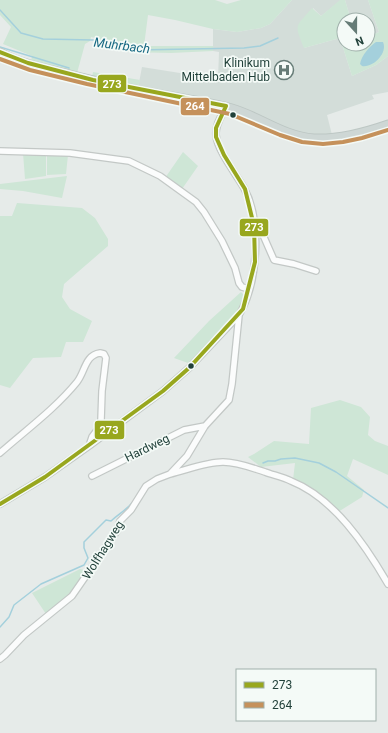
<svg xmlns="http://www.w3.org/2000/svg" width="388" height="733" viewBox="0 0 388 733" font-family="Roboto,sans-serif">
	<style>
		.built { fill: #d3ddd9 }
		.green { fill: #cee6d6 }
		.water { fill: #a4d0dc }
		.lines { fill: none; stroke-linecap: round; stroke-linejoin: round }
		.stream { stroke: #a4d0dc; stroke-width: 1.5 }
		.minor-casing { stroke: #c3c8c6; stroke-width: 8 }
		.major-casing { stroke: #bdc7c4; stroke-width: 9 }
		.minor { stroke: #fbfcfc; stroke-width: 5.5 }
		.major { stroke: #ced7d5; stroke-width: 7 }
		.bus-1-casing { stroke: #f4faf7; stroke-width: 7 }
		.bus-2-casing { stroke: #f4faf7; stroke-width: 7 }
		.bus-1 { stroke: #98a71e; stroke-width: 4 }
		.bus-2 { stroke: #c5915b; stroke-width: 4 }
		.bus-dot { fill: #21413a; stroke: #f4faf7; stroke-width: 1.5 }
		.labels { text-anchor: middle; stroke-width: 3.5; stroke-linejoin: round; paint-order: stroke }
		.poi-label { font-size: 12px; fill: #21413a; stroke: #f4faf7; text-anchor: end }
		.street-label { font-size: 12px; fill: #21413a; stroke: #f4faf7 }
		.water-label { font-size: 13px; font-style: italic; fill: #166882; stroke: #f4faf7 }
		.line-badge { stroke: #f4faf7; stroke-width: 1.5 }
		.badge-label { font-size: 11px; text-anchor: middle; font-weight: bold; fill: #fff }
	</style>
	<rect width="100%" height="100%" fill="#e6ebe9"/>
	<path class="built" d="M292,0H342L340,1L321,16L313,8L304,48L340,38L352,76L376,65L388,56V92L372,95L374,99L327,115L332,135L305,134L286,129L242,109L138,88L142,67L218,79L219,52L213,51V29L237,32L261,28L270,24Z
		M345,0H368L379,32L368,37V20H351Z"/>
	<path class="green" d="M0,0H215L227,4L241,0H292L270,24L261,28L237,32L213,29L175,20L148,15L144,46H213V51L171,53L127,52L99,44L100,39L91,37L90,41L85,44L77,73L31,62L32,56L3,44L11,27L0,15Z
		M340,0H345L351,20H344V44H368V37L379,32L368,0H388V56L376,65L352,76L340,38L304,48C294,23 295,28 312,8L321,16Z
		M93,72L140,80L138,88L92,77Z
		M183,152L198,166L182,189L165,178Z
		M23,153H46V176L25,179Z
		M47,154L68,155L66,174L47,175Z
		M67,176L62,198L23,191L0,189V184Z
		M17,203L82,208L95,218L108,239V246L64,284L62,297L70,309L92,321L83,342H66L61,357L33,358L10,388L0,385V216H12Z
		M241,292L244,295L240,308L236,315L188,363L174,358L209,321Z
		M340,400L361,407L370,417L368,435L375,441L388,446V475L353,459L347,476L364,490L362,497L338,512L293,480L295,463L261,467L248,457L254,454L274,441L309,444L311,408Z
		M80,569L88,571L65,601L46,614L32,593Z"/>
	<path class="water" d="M376,42H383C388,53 373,68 362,66L360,64C361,56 370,46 376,42Z"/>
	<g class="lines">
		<path class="stream" d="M0,10L21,33L43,39L93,40L118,47L137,50L244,48L260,46L278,38
			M0,47L69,68
			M263,463L268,461H275L281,459L295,458L319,463L336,472L388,508
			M0,627L9,617L14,605L41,584L84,565L88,558L84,548V542L106,520L111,521C120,513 125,511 133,502"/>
		<defs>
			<path id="minor" d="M0,151L70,153L129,161L160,176L196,202L204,212L222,241L235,268L239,283L242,287L249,289
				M255,220L263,235L274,260L294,264L316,271
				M0,453C26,430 55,409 77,382C85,372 85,355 100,353L104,354L106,358L102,391L101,420L98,429L92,437L89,446
				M170,474C187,470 206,462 223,462C238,462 252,468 265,472C273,475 283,477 291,481C334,498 366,546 388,584
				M92,476L184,430L205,426
				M0,504L45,477L89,446L163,391L189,368L239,315
				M0,659L5,655L24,635L72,596L117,531L120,521L131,510L146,486L157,479L170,474L187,456L205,426L229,400L232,384L239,315C258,283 262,221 244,188C236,174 217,150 216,135C215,125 222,115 226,106"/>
			<path id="major" d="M0,52C20,63 44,68 66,73C95,81 125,87 155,93C180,98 206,101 232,108C260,116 284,136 314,138C338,139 365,132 388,124"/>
		</defs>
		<use href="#minor" class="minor-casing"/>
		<use href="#major" class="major-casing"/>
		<use href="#minor" class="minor"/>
		<use href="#major" class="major"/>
		<defs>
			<path id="bus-1" d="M0,52L28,63L93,80L226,106
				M0,504L45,477L163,391L189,368L243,309L255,262L254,226L245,189L224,155L216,137V128L226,106"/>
			<path id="bus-2" d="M0,59L30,70L87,84L230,114L280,135L302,142L323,144L343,142L362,138L388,130"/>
		</defs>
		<use href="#bus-1" class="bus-1-casing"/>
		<use href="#bus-2" class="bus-2-casing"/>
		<use href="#bus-1" class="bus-1"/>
		<use href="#bus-2" class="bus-2"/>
	</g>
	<defs>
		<symbol id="hospital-ring" viewBox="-11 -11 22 22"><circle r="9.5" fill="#f4faf7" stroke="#667c77" stroke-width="1.5"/><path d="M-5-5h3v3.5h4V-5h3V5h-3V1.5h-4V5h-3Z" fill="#667c77"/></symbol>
	</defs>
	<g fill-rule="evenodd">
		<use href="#hospital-ring" x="273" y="59" width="22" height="22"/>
	</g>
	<g class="bus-dot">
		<circle cx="233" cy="115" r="3.5"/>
		<circle cx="191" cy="366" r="3.5"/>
	</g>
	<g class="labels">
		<g class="poi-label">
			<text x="270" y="67">Klinikum<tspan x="270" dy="14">Mittelbaden Hub</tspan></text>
		</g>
		<g class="street-label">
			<text transform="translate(147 448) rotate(-26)" y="4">Hardweg</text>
			<text transform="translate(103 550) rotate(-58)" y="4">Wolfhagweg</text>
		</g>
		<g class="water-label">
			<text transform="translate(122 45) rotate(7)" y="5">Muhrbach</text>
		</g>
	</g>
	<g class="line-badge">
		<rect x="97" y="74" width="30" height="19" rx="4" fill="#98a71e"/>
		<rect x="180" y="97" width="30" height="19" rx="4" fill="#c5915b"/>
		<rect x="239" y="218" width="30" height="19" rx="4" fill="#98a71e"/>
		<rect x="94" y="420" width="31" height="20" rx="4" fill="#98a71e"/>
	</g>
	<g class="badge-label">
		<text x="112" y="88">273</text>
		<text x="195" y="110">264</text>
		<text x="254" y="231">273</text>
		<text x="109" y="434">273</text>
	</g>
	<rect x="236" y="669" width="140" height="52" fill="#f4faf7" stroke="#a0b0ab"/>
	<rect x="244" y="682" width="20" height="6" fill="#98a71e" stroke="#a0b0ab"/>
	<text x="272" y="689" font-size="12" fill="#21413a">273</text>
	<rect x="244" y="702" width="20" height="6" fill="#c5915b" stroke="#a0b0ab"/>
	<text x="272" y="709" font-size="12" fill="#21413a">264</text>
	<g transform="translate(356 32) rotate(159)"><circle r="19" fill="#f4faf7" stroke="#a0b0ab"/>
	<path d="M0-3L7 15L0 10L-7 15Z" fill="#667c77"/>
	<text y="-6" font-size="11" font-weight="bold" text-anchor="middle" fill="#21413a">N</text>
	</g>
</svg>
